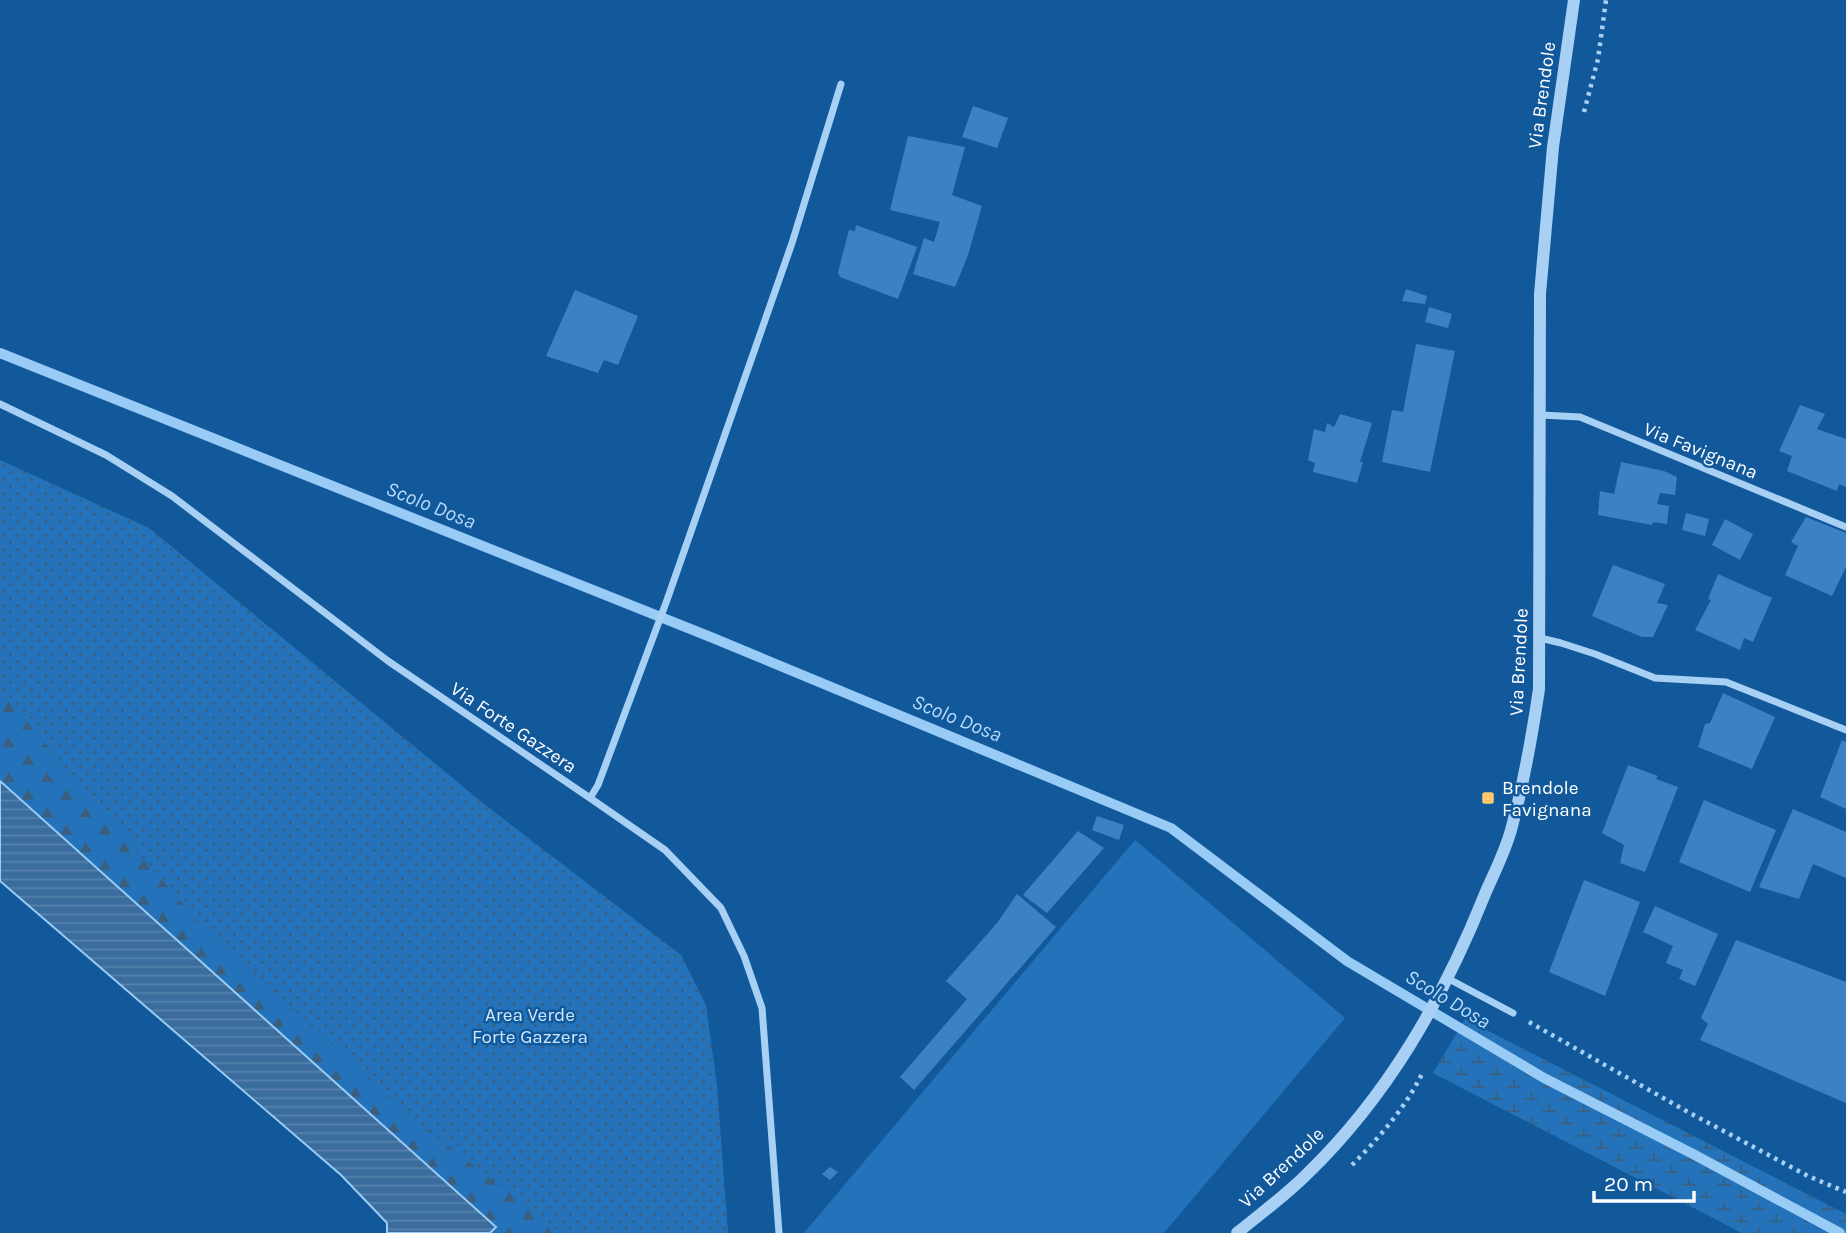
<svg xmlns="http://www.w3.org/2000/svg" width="1846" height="1233" viewBox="0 0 1846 1233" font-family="Karla,sans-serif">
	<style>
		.grass { fill: url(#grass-dots) }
		.forest { fill: url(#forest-firs) }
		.wetland { fill: url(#wetland-marsh) }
		.garden { fill: #2473ba }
		.water { fill: url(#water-rules); stroke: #98ccf7; stroke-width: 2 }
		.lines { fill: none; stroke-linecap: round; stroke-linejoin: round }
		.stream { stroke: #98ccf7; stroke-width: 10 }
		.building { fill: #3a82c3 }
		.path { stroke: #a7d0f4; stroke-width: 4.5; stroke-dasharray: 3.5 5; stroke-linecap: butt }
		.minor { stroke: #a7d0f4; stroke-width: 7 }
		.tertiary { stroke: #a7d0f4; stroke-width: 12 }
		.poi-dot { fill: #ffc86a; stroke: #12599c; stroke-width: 2.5 }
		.labels { text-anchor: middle; stroke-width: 5; stroke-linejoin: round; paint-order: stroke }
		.street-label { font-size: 19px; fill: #fff; stroke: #12599c }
		.poi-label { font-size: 19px; fill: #fff; stroke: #12599c; text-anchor: start }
		.park-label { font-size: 19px; fill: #cfe8fe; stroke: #12599c }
		.water-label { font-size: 21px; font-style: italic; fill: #b3d9fb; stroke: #12599c }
	</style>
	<defs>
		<pattern id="grass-dots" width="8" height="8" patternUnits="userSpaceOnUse" patternTransform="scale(1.75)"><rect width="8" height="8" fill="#2473ba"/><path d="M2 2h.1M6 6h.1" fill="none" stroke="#3a5e7e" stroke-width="1.8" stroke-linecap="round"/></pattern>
		<pattern id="forest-firs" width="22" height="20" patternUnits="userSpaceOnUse" patternTransform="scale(1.75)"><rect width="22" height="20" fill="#2473ba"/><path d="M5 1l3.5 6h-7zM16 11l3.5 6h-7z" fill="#3a5e7e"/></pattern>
		<pattern id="wetland-marsh" width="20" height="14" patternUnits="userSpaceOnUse" patternTransform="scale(1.75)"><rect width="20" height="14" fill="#2473ba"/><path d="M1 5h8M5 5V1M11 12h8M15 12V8" fill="none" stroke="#3a5e7e"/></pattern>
		<pattern id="water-rules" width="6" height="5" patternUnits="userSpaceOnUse" patternTransform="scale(1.75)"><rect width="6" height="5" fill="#3a6c9d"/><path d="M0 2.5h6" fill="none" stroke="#5882ac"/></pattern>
	</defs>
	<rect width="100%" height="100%" fill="#12599c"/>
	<path class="grass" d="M0,460L149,528L489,808L681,955L706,1005L717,1085L728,1233H562L429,1132L198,922L0,691Z"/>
	<path class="forest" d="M0,691L198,922L429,1132L562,1233H490L495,1226L0,781Z"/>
	<path class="wetland" d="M1465,1019L1846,1214V1233H1742L1433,1073Z"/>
	<path class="garden" d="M1135,840L1345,1018L1164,1233H804Z"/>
	<path class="water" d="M0,781L496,1227L490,1233H387V1223L341,1175L0,881Z"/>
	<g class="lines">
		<path class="stream" d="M0,353L713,638L1171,828L1347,961L1544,1078L1693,1154L1840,1233"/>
	</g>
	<path class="building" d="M973,106L1008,118L997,148L962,137Z
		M908,136L965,147L952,195L982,206L968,255L955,287L913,274L924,238L934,242L940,222L890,210Z
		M856,225L917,247L898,299L840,277L838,272L849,230L855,231Z
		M1406,289L1427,296L1425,304L1402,301Z
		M575,290L638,316L618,365L604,360L598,373L546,356Z
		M1429,307L1452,314L1448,328L1425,322Z
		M1416,344L1455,351L1430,472L1382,462L1392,410L1403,412Z
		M1800,405L1825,414L1817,429L1846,439V487L1839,484L1837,491L1787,471L1792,456L1779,451Z
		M1340,414L1372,423L1360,462H1363L1357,483L1313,472L1315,463L1308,460L1314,429L1325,432L1327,423L1334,427Z
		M1621,462L1664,471L1677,477L1675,495L1660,493L1657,504L1669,506L1667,524L1653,522L1652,525L1598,515L1600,491L1614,494Z
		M1686,513L1709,519L1705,536L1682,530Z
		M1806,517L1846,533V567L1832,596L1785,575L1798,546L1791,542Z
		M1725,519L1753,534L1740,560L1712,545Z
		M1613,565L1665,584L1657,603L1668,605L1653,637H1642L1592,616Z
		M1718,574L1772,598L1753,642L1744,638L1740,650L1695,630L1711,600L1708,599Z
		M1723,693L1775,717L1752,769L1698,747L1705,724L1710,723Z
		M1842,740L1846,742V809L1820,797Z
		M1628,765L1658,776L1656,779L1678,787L1645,872L1620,863L1624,845L1602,833Z
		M1704,800L1776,830L1750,892L1679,862Z
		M1793,809L1846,832V878L1813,864L1799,899L1759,887Z
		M1097,816L1124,825L1119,840L1092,830Z
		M1078,831L1104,848L1047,913L1023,895Z
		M1584,880L1640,902L1605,996L1549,972Z
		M1017,894L1056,927L914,1090L900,1077L967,999L946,981L997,923Z
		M1655,906L1718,934L1695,986L1679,979L1683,970L1666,963L1673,946L1643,932Z
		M1736,940L1846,982V1103L1700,1040L1708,1024L1701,1018Z
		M830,1167L838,1172L830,1180L822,1174Z"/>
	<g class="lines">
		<path class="path" d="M1584,112L1598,59L1606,0
			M1529,1022L1688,1112L1808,1176L1846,1192
			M1352,1165C1379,1138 1406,1107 1423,1072"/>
		<path class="minor" d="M0,404L106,455L172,496L388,661L590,798L665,850L721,908L744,956L762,1008L779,1233
			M1541,415L1580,417L1846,527
			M1540,638L1561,643L1595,654L1655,678L1726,682L1846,730
			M590,798L598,785L667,600L792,243L841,84
			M1447,978L1513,1013"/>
		<path class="tertiary" d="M1237,1233C1260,1214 1285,1196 1306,1175C1388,1096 1443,999 1485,894C1494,873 1505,852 1511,830C1524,783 1532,736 1539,689L1540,294L1553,147L1574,0"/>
	</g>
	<rect class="poi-dot" x="1481" y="791" width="14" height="14" rx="3.5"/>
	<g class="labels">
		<g class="street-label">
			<text transform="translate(1541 95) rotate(-82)" y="7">Via Brendole</text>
			<text transform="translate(1701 450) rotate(22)" y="7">Via Favignana</text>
			<text transform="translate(1518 662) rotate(-87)" y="7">Via Brendole</text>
			<text transform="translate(514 727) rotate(34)" y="7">Via Forte Gazzera</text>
			<text transform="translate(1281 1167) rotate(-43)" y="7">Via Brendole</text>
		</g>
		<g class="poi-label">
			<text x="1502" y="794">Brendole<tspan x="1502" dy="22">Favignana</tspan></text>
		</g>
		<g class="park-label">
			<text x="530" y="1021">Area Verde<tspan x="530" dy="22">Forte Gazzera</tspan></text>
		</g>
		<g class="water-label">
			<text transform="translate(431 505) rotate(22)" y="7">Scolo Dosa</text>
			<text transform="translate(957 718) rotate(22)" y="7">Scolo Dosa</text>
			<text transform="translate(1448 999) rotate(31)" y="7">Scolo Dosa</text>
		</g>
	</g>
	<path d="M1594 1191v10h100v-10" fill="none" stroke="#ffffff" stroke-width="3.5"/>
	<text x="1604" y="1191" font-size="21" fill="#ffffff" stroke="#12599c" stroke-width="5" paint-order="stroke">20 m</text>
</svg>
